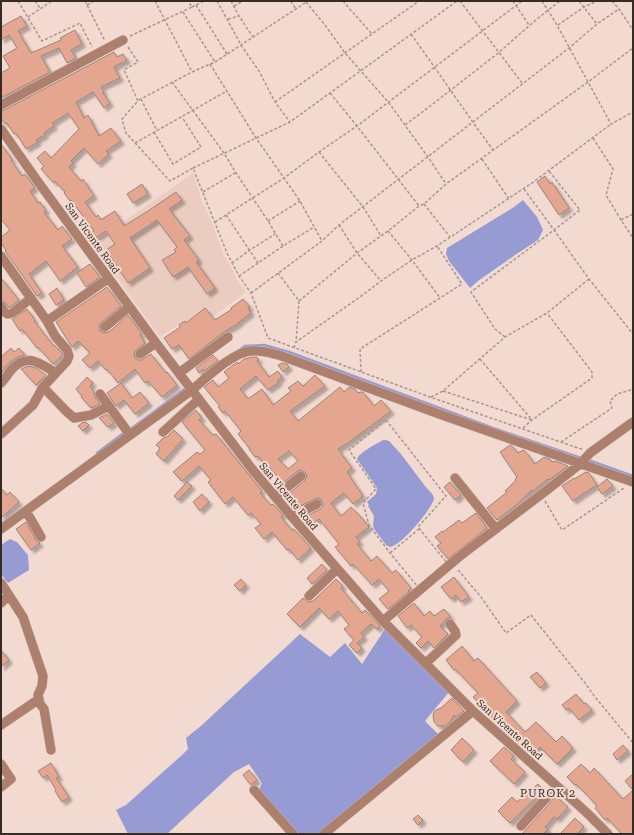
<svg xmlns="http://www.w3.org/2000/svg" width="634" height="835" viewBox="0 0 634 835" font-family="'Roboto Serif',serif">
	<style>
		.built { fill: #ebccc0 }
		.water { fill: #969cd3 }
		.lines { fill: none; stroke-linecap: round; stroke-linejoin: round }
		.stream { stroke: #969cd3; stroke-width: 2.5 }
		.building { fill: #e4a68e; stroke: #9a857c; fill-rule: evenodd; filter: url(#shadow) }
		.minor-casing { stroke: #ccb7af; stroke-width: 10 }
		.path { stroke: #a7958e; stroke-width: 1.5; stroke-dasharray: 3 2; stroke-linecap: butt }
		.minor { stroke: #ad7f6d; stroke-width: 9 }
		.labels { text-anchor: middle; stroke-width: 4; stroke-linejoin: round; paint-order: stroke }
		.street-label { font-size: 10px; fill: #352c28; stroke: #f2dad1 }
		.neighbourhood-label { font-size: 11px; letter-spacing: 1px; fill: #352c28; stroke: #f2dad1 }
	</style>
	<defs>
		<filter id="shadow"><feDropShadow dx="3.5" dy="3.5" stdDeviation="1" flood-color="#0004"/></filter>
	</defs>
	<rect width="100%" height="100%" fill="#f2dad1"/>
	<path class="built" d="M193,173L202,202L211,220L224,256L231,266L236,278L246,292L187,336L178,325L160,337L92,244Z"/>
	<path class="water" d="M523,200L537,217L543,230L538,240L518,253L478,281L470,288L449,261L446,254L447,248L514,207Z
		M383,440H385L389,441L401,454L425,486L433,495L434,499C430,511 402,545 390,547L386,545L374,529L373,525L374,516L368,506L369,505L367,502L376,494L377,488L357,459C360,452 376,444 383,440Z
		M10,539L17,542L28,555L29,570L8,583L1,574V545Z
		M387,626L449,692L425,721L440,736L322,834H297L259,790L262,783L249,764L234,772L167,834H128L116,810L126,805L182,755L188,749L186,738L202,725L300,634L330,657L345,643L362,664Z"/>
	<g class="lines">
		<path class="stream" d="M238,351L245,346L264,345L289,352L493,428L581,458
			M132,428L186,388
			M97,453L125,432
			M588,460L633,476"/>
	</g>
	<path class="building" d="M21,16L27,26L18,31L31,53L61,40L60,38L75,30L82,44L71,50L76,58L67,63L59,48L41,56L50,72L1,98V73L10,68L3,56L17,48L9,35L1,40V27Z
		M114,52L117,57L123,54L127,60L114,67L120,78L101,87L104,92L103,93L110,103L104,108L93,92L76,102L84,118L88,115L99,136L111,128L121,141L106,151L109,154L98,164L84,148L71,161L73,163L69,167L81,181L83,179L94,196L85,202L96,217L98,215L101,220L102,219L115,211L124,226L148,211L176,192L182,200L169,209L190,236L184,240L199,260L196,262L215,288L207,294L188,267L173,277L162,260L176,252L174,250L177,247L157,220L130,238L150,268L128,283L106,250L115,244L106,231L91,241L87,236L94,231L71,200L70,201L64,193L65,192L55,181L54,183L41,169L44,166L37,158L45,151L51,158L79,129L68,113L52,123L54,126L44,133L45,135L36,140L38,142L26,149L16,133L14,134L7,123L5,124L1,118V111L4,110Z
		M1,144L12,159L11,160L22,176L25,174L35,188L30,191L38,203L40,202L46,210L44,212L58,230L62,226L72,239L62,246L78,267L60,281L46,261L29,274L42,293L37,296L5,251L6,250L1,243V237L10,230L1,219Z
		M545,176L550,184L552,182L569,208L559,215L537,182Z
		M142,184L148,194L133,203L127,194Z
		M90,264L100,277L86,287L77,273Z
		M1,278L19,300L9,308L6,303L1,300Z
		M107,287L121,306L101,323L99,325L100,331L103,333L109,332L128,315L142,334L140,335L145,343L135,351L134,355L135,358L138,360H141L151,354L166,373L167,372L177,385L162,397L148,381L145,383L135,369L118,383L107,369L106,370L98,361L90,368L82,360L90,353L78,341L72,347L56,322Z
		M57,288L64,300L56,305L49,294Z
		M243,299L250,307L248,308L251,313L239,322V323L224,332L189,359L179,345L172,349L164,338L180,327L179,325L185,321L186,323L205,308L215,320L232,309L231,308Z
		M27,309L35,320L34,321L53,345H54L62,353V356L53,364L38,347L37,348L22,329L20,331L12,319Z
		M11,348L14,352L19,348L25,355L20,356L13,360L6,366L1,374V357Z
		M213,355L218,361L204,371L203,369L199,373L196,368Z
		M252,357H257L259,360L257,361L269,377L278,371L282,377L277,381L279,382L268,390L256,376L240,389L248,399L262,389L273,405L291,391L288,388L298,381L303,386L315,375L325,386L290,411L298,421L340,387L344,392L349,387L355,389L358,393L361,392H363L374,406L381,400L391,411L349,442L338,449L352,468L347,472L363,496L353,504L344,493L331,503L341,516L351,507L361,517L369,527L356,537L360,542L357,544L371,561L377,556L392,573L396,570L411,588L408,591L409,592L388,609L379,599L389,591L379,579L372,585L353,564L351,566L335,547L339,544L319,519L313,524L307,516L322,508L323,504L321,499L318,498L315,499L300,506L299,505L295,508L293,506L292,507L284,498L305,480L307,475L305,472L300,470L298,471L283,483L269,467L267,468L258,456L255,457L249,449H250L238,434L241,431L225,411L223,413L218,407L220,406L204,387L213,380L218,387L229,378L224,372L237,362L238,364L244,359ZM289,451L298,461L288,469L278,459Z
		M282,363L287,364L289,367L283,372L278,365Z
		M28,366L36,368L46,375L36,385L21,369Z
		M87,377L93,383L90,386L94,392L95,397L100,404L91,408L81,397L82,396L76,389Z
		M121,383L132,398L140,392L149,403L135,414L124,400L116,406L107,393Z
		M196,410L202,418L199,420L213,435L216,434L262,491L260,493L271,505L273,504L283,515L281,517L292,530L294,529L311,548L298,560L289,549L287,550L272,532L264,539L255,528L261,524L251,513L248,515L233,497L225,504L208,482L211,480L199,466L182,481L173,472L197,452L200,454L205,450L182,422Z
		M107,414L114,423L108,427L99,418Z
		M86,422L89,425L83,431L78,426L82,423Z
		M174,430L183,439L164,461L156,454L160,448L156,445L163,438L167,437Z
		M510,445L512,446L518,453L523,450L525,451L535,464L544,457L550,459L552,462L556,461L568,466L549,480L548,479L533,491L532,490L515,506L497,520L487,508L507,492L505,491L516,480L515,479L517,477L500,452Z
		M586,472L589,473L597,485L584,493L573,501L562,486L574,478V479Z
		M607,479L613,486L602,494L597,487Z
		M187,482L192,486L178,500L174,496Z
		M450,482L461,495L455,500L444,487Z
		M1,488L7,495L10,492L19,502L1,518Z
		M202,494L209,502L200,511L193,502Z
		M476,513L487,528L448,559L437,546L441,543L435,537L442,531L443,532L459,520L462,523Z
		M26,522L36,540L40,543L31,550L16,529Z
		M322,564L327,570L312,584L307,578Z
		M454,577L469,597L461,602L456,595L451,599L441,587Z
		M241,579L246,585L240,591L234,585Z
		M336,579L343,586L341,588L362,613L365,610L380,626L377,629L371,624L361,633L364,637L357,643L362,648L357,653L349,645L354,640L344,629L349,625L338,611L329,619L319,608L300,627L287,614L303,598L308,602L313,601Z
		M414,603L424,616L430,611L434,616L444,609L451,617L446,619L440,626L448,634L434,648L428,641L421,648L416,643L422,637L411,625L407,628L398,616Z
		M462,646L474,661L478,658L517,701L506,712L525,732L536,722L556,742L562,736L573,748L557,764L540,747L533,754L517,738L514,740L503,728L502,729L495,722L492,720L494,719L473,697L478,693L455,669L454,670L446,660Z
		M1,650L9,660L1,667Z
		M537,672L546,683L540,688L530,677Z
		M576,694L584,704L586,703L592,710L579,720L569,708L566,710L562,705Z
		M452,698L464,711L456,717L454,715L450,722L445,726H438L434,722L433,715L434,712L436,710L441,708Z
		M462,738L474,750L463,762L451,750Z
		M623,745L628,751L617,760L613,754Z
		M504,747L514,756L511,759L525,772L514,784L490,761Z
		M51,763L59,777L56,778L69,797L62,802L55,791L56,790L47,775L43,778L38,771Z
		M581,764L590,773L594,768L623,799L633,790L625,781L633,774V834H622L607,818L605,820L595,808L597,806L586,794L576,784L575,785L567,777Z
		M249,770L257,780L251,785L243,775Z
		M538,784L544,790L510,823L498,811L512,797L517,802Z
		M556,796L568,807L557,819L554,817L545,827L548,829L543,834H522Z
		M418,815L423,820L418,825L413,819Z
		M575,818L584,827L577,834H560Z"/>
	<g class="lines">
		<defs>
			<path id="minor" d="M1,105L123,40
				M1,129L36,179L156,343L252,469L292,517L383,621L473,711L586,812L608,834
				M1,256L47,321L55,336L67,350L69,356L67,361L43,387L33,405L1,434
				M1,306C3,309 5,314 8,314C12,315 27,301 31,298
				M47,321L109,278
				M105,327L129,307
				M140,354L156,343
				M179,373L228,337
				M1,383C5,379 8,374 11,370C27,352 39,363 56,373
				M43,387L66,411L74,418L91,415L109,406
				M100,394L130,435
				M163,432L199,399
				M455,478L496,529
				M275,497L301,476
				M26,511L41,537
				M292,517L317,504
				M1,529L192,390C206,378 233,352 251,351C261,350 270,353 279,355L442,415L633,482
				M1,583L23,617L43,676L42,686L38,695L40,704L44,709L51,750
				M309,596L337,569
				M1,603L9,595
				M383,621L460,556L547,490L580,464L590,453L633,422
				M426,663L456,635L455,631L450,624
				M1,725L39,699
				M1,764L11,779L1,787
				M254,790L293,834
				M521,826L557,786
				M324,834L473,711"/>
		</defs>
		<use href="#minor" class="minor-casing"/>
		<path class="path" d="M18,1L42,41L80,23L92,47
			M35,1L40,8
			M85,1L105,41
			M155,1L192,72
			M217,1L241,45L259,71L275,102L290,122
			M231,1L239,16L253,37
			M291,1L296,9
			M343,1L348,7L372,34
			M460,1L522,83
			M513,1L529,25
			M542,1L557,25L611,124L633,112
			M579,1L597,24
			M612,1L619,9L633,30
			M306,2L325,25L345,53L389,103L428,157L446,184
			M87,5L94,1
			M196,5L227,54
			M234,6L243,1
			M192,7L204,1
			M183,12L215,62
			M28,17L52,1
			M228,19L239,16
			M558,25L584,7L597,1
			M411,34C439,73 465,112 493,150
			M130,36L192,7L188,1
			M128,47L138,62L124,70L138,101L122,119L126,133L170,181L193,168L227,253L239,276L251,293L268,338L430,397L581,449L582,448
			M210,64L256,138L284,178L300,201L322,241
			M172,82L224,153L236,173L268,221L283,246
			M330,93L357,126L419,206
			M141,99L157,131
			M139,100L192,72L215,62L308,1
			M275,102L419,1
			M405,125C436,102 466,78 497,54C518,36 538,17 560,1
			M154,132L173,164L201,147L182,117
			M593,138L613,169L606,195L621,220L633,238
			M135,143L227,91
			M319,152L363,207L381,236
			M482,159L509,199
			M193,168L290,122L457,1
			M524,189L554,230L580,210L549,171
			M203,192L235,173
			M424,204L450,237
			M226,215L258,263
			M621,220L633,214
			M268,221L300,201
			M215,222L284,178L319,152L357,126L522,1
			M339,225L357,253L381,281
			M388,231L412,260L440,298
			M232,263L250,250L275,234
			M278,273L299,301L296,342
			M239,276L283,246L314,227
			M251,293L322,241L339,225L569,48L597,24L619,9
			M299,301L357,253L388,231L419,206L424,204L446,184L588,82L633,48
			M505,337L495,329L471,292L554,230L589,279L633,334
			M294,348L296,342L364,294L381,281L412,260L437,246L532,183L611,124
			M480,359L532,420
			M361,372L360,349L462,284L437,246
			M443,391L532,420
			M431,397L443,391L505,337L547,313L589,279
			M386,420L446,496L418,527L447,563L418,587L390,553L369,525L363,503L376,489L349,450Z
			M523,428L532,420L592,378V372L547,313
			M561,442L612,408L610,401L617,394L631,390L633,388
			M545,501L562,530L624,488
			M390,553L419,529
			M458,570L481,597L506,633L531,615L585,683L595,697L633,743"/>
		<use href="#minor" class="minor"/>
	</g>
	<g class="labels">
		<g class="street-label">
			<text transform="translate(93 238) rotate(54)" y="4">San Vicente Road</text>
			<text transform="translate(289 496) rotate(50)" y="4">San Vicente Road</text>
			<text transform="translate(510 729) rotate(42)" y="4">San Vicente Road</text>
		</g>
		<g class="neighbourhood-label">
			<text x="548" y="797">PUROK 2</text>
		</g>
	</g>
	<rect width="634" height="835" fill="none" stroke="#352c28" stroke-width="4"/>
</svg>
